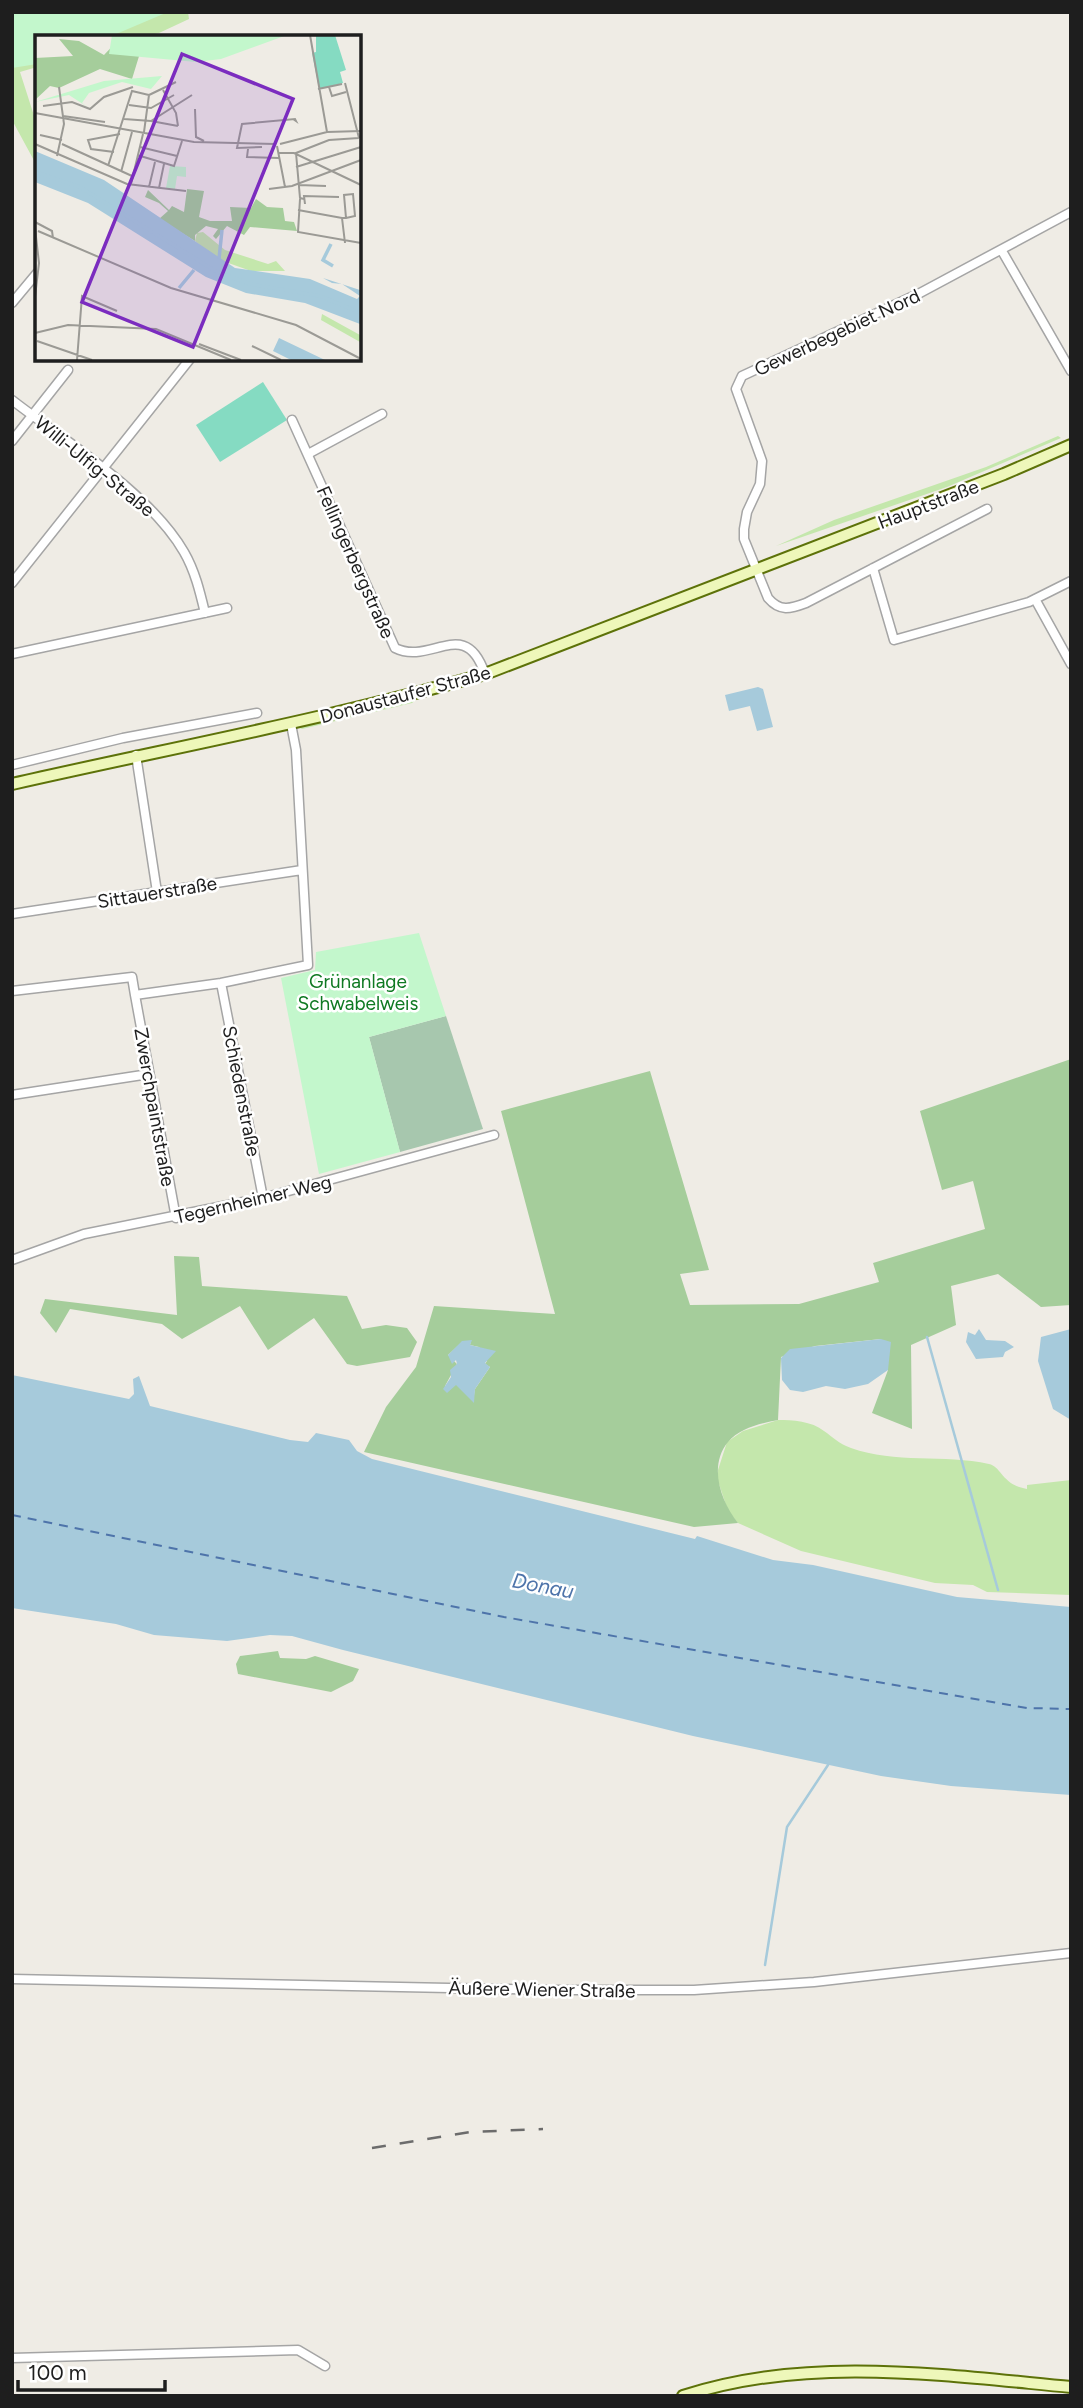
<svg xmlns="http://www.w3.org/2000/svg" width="1083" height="2408" viewBox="0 0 1083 2408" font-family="Figtree,sans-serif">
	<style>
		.grass { fill: #c4e7ac }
		.forest { fill: #a5cd9b; fill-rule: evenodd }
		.cemetery { fill: #a7c7ae }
		.park { fill: #c3f7cc }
		.pitch { fill: #85dbc2 }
		.water { fill: #a6cadb }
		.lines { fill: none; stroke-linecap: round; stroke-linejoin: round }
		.stream { stroke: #a6cadb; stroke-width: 2.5 }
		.ferry { stroke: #4e74aa; stroke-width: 2; stroke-dasharray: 9 7; stroke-linecap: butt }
		.minor-casing { stroke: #a5a5a5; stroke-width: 11 }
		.secondary-casing { stroke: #5d7209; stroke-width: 14 }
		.minor { stroke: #fff; stroke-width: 8 }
		.secondary { stroke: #eef7ba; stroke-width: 10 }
		.rail { stroke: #6c6c6c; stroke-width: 2.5; stroke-dasharray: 14 14; stroke-linecap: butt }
		.labels { text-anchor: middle; stroke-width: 5; stroke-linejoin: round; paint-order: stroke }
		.street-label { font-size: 19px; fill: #1e1e1e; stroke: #fff }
		.park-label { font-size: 19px; fill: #0f7922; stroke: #fff }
		.water-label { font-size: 21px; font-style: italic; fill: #4e74aa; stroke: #fff }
		.inset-river { fill: none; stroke: #a6cadb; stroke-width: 3.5 }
		.inset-road { fill: none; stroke: #9b9a95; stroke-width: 2 }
		.view { fill: #7b2cbf; fill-opacity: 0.15; stroke: #7b2cbf; stroke-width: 3.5 }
		.inset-edge { fill: none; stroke: #1e1e1e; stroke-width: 3.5 }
	</style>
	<rect width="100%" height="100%" fill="#efece5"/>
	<path class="grass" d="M12,12H188L189,19L159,33L142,37H37V67L20,72L37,125V166L12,120Z
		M1058,436L1061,438L947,487L776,546L834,520L986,467Z
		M418,698L412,703L302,729L298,727Z
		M778,1420C792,1420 812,1421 824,1431C833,1437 839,1444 851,1448C895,1464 944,1454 989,1464C1002,1467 1002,1485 1027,1489V1485L1071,1480V1595L987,1592L973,1585L935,1583L801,1551L738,1523L728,1511L718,1481V1470L727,1442L743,1431Z"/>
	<path class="forest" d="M1071,1059V1305L1041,1307L998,1274L951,1286L956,1325L911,1345L912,1429L872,1413L888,1370L881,1339L815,1346L781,1357L778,1420C762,1423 739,1428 728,1442C708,1466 721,1502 738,1523L694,1527L364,1452L386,1407L416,1367L434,1306L555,1314L501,1111L650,1071L709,1270L680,1274L690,1305L799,1304L879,1282L873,1263L985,1229L973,1181L942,1190L920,1111ZM471,1341L470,1345L479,1347L487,1361L485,1364L490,1367L475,1389L473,1401L456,1384L445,1386L457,1364L448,1355L462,1342Z
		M174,1256L199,1257L202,1286L347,1296L362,1329L386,1325L407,1328L417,1342L410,1357L357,1366L347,1364L314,1318L268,1350L240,1306L182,1339L162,1324L70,1309L56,1333L40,1313L45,1299L177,1315Z
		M278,1651L280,1658L306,1659L315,1656L359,1669L353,1681L331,1692L238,1674L236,1664L240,1656Z"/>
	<path class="cemetery" d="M446,1016L483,1129L400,1152L369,1037Z"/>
	<path class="park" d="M12,12H168L109,37H37V64L12,68Z
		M419,933L446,1016L369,1037L400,1152L319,1174L281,978L315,970L316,952Z"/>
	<path class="pitch" d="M263,382L287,420L220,462L196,425Z"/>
	<path class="water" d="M758,687L763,689L773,727L757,731L750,706L729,711L725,695Z
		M979,1329L986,1340L1005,1341L1014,1347L1005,1352L1003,1357L976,1359L966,1342L968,1332L975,1335Z
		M1071,1329V1420L1053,1409L1038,1361L1041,1337Z
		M881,1339L891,1342L888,1370L868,1384L845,1389L826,1386L803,1392L790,1390L782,1380L781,1358L790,1349Z
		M472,1340L470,1345L496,1351L485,1363L490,1367L475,1389L474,1403L456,1385L447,1393L443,1389L451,1377L450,1370L457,1364L456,1360L452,1364L448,1355L462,1341Z
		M12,1375L129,1399L134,1394L133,1379L139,1376L150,1406L290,1440L308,1442L316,1433L349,1440L357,1451L372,1459L695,1539L697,1536L773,1560L813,1565L957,1597L1071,1607V1795L951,1786L881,1776L693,1736L343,1650L292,1636L270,1635L227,1641L154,1635L116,1624L12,1608Z"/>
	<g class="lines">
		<path class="stream" d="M927,1337L998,1590
			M765,1965L787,1827L828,1765"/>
		<path class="ferry" d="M12,1515L504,1617L1027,1708L1071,1709"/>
		<defs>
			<path id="minor" d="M1002,251L1071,371
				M12,303L37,273
				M12,400C66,442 150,493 184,552C195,571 200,592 205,613
				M292,420L395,648C431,666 465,615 485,674
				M12,441L68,370
				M308,454L382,414
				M987,509L806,603C790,609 780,612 768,598L744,539V529L747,512L760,484L762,461L736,389L742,376L920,293L1071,212
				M873,568L894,640L1029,602L1071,581
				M12,583L190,359
				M1035,599L1071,664
				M12,654L227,608
				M136,755L157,892
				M12,765L123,738L257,713
				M12,914L302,870
				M221,983L263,1198
				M12,991L132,977L135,995L221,983L308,965L296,750L291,724
				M135,995L176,1218
				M12,1095L149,1074
				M12,1260L84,1234L263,1198L494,1135
				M12,1979L551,1990H694L814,1982L1071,1953
				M12,2358L298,2350L325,2366"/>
			<path id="secondary" d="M12,784C170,748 329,719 485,674L1004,474L1071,445
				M683,2396C808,2355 943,2375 1071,2387"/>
		</defs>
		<use href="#minor" class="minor-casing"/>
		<use href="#secondary" class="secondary-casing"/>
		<use href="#minor" class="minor"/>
		<use href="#secondary" class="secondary"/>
		<path class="rail" d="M372,2148L470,2132L543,2129"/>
	</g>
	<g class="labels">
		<g class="street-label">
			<text transform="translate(837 332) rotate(-25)" y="7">Gewerbegebiet Nord</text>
			<text transform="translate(95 466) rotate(39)" y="7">Willi-Ulfig-Straße</text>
			<text transform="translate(928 504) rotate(-21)" y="7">Hauptstraße</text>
			<text transform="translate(356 562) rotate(66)" y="7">Fellingerbergstraße</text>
			<text transform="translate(405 694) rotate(-15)" y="7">Donaustaufer Straße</text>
			<text transform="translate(157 892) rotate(-9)" y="7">Sittauerstraße</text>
			<text transform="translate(242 1091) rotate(79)" y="7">Schiedenstraße</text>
			<text transform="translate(155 1107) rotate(80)" y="7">Zwerchpaintstraße</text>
			<text transform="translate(253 1199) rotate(-13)" y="7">Tegernheimer Weg</text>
			<text transform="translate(542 1989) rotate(1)" y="7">Äußere Wiener Straße</text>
		</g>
		<g class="park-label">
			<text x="358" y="988">Grünanlage<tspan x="358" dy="22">Schwabelweis</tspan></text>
		</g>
		<g class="water-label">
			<text transform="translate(543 1586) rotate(11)" y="7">Donau</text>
		</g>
	</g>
	<g transform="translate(35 35)">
		<rect width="326" height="326" fill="#efece5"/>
		<path d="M168,197L190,215L233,229L241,226L250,236H216L182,224L160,206L162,198ZM287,279L325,300V307L286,285Z" fill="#c4e7ac"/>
		<path d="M88,0L105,18L97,44L65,34L24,53L15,51L0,65V23L38,21L24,4L44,6L69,20ZM152,154L169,156L164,182L175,186H197L195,172L216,173L221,164L232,172L248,173L250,186L259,187L262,196L215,192L209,200L192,191L181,204L178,201L183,194L171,191L160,200V206L124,184L133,176L124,168L96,156L110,162L113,155L134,175L137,171L149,177Z" fill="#a5cd9b"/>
		<path d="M77,0H252L186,24L161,27L74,19ZM127,41L116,54L87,47L54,58L47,68L54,73L34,60L0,67L69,46ZM135,131L151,132V142L142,141L140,154L131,153Z" fill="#c3f7cc"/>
		<path d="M281,0H300L311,35L305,37L308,48L284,54L277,18L281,17Z" fill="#85dbc2"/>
		<path d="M0,116L69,145L200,233L275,244L322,264L325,261L307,249L297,248L288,243L325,255V289L270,268L211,258L171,242L53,168L0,147ZM244,303L290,325H256L238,316Z" fill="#a6cadb"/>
		<path class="inset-river" d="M0,137L45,152L182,237L215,249L285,261L326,278M296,209L288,225L298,231M184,224L187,195M144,253L159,235"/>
		<path class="inset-road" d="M275,0L292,97M310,48L324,103M294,52L297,61L311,57M283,54L307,49M128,55L141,78L143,91M114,60L141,47M94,70L116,73L139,60M8,71L37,67L55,74L69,62L98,52M160,74L161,102L169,106M0,78L159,107L240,109M28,81L70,87M89,84L116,86L157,60M116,86L143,91M5,100L27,105M0,109L92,149L151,156M27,109L97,141M245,109L292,97L326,96M242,111L250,152M105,112L142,121M227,112L202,113L207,89L260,84L261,86L258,84M213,114L212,122L244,123M79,117L56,114L53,105L85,99M244,118H259L326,150M102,120L139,131L147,106M22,121L29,89L24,52M73,131L97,56L114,60L109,97M261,132L326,112M86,137L97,97M96,149L108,99M264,150L291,151M114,152L120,127M124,153L129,129M234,154L257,151L326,125M265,164L263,197L326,208M269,164L265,163L261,118L294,105L324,103M270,169L269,161L304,162M263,175L307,183H311L320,181L318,159L309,160L311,183M307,183L310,208M0,187L17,196L18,203M0,193L4,228L0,262M3,196L136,253L261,290L326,324M0,298L33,290L121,294L196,325M2,306L57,325M164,309L206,325M217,311L246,325M42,325L47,261L82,276"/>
		<path class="view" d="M147,19L258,64L158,312L47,267Z"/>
		<rect width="326" height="326" class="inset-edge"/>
	</g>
	<rect width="1083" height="2408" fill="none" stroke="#1e1e1e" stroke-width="28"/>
	<path d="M18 2380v10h147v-10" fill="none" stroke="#1e1e1e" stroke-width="3.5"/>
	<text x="28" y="2380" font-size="21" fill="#1e1e1e" stroke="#ffffff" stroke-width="5" paint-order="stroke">100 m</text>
</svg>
